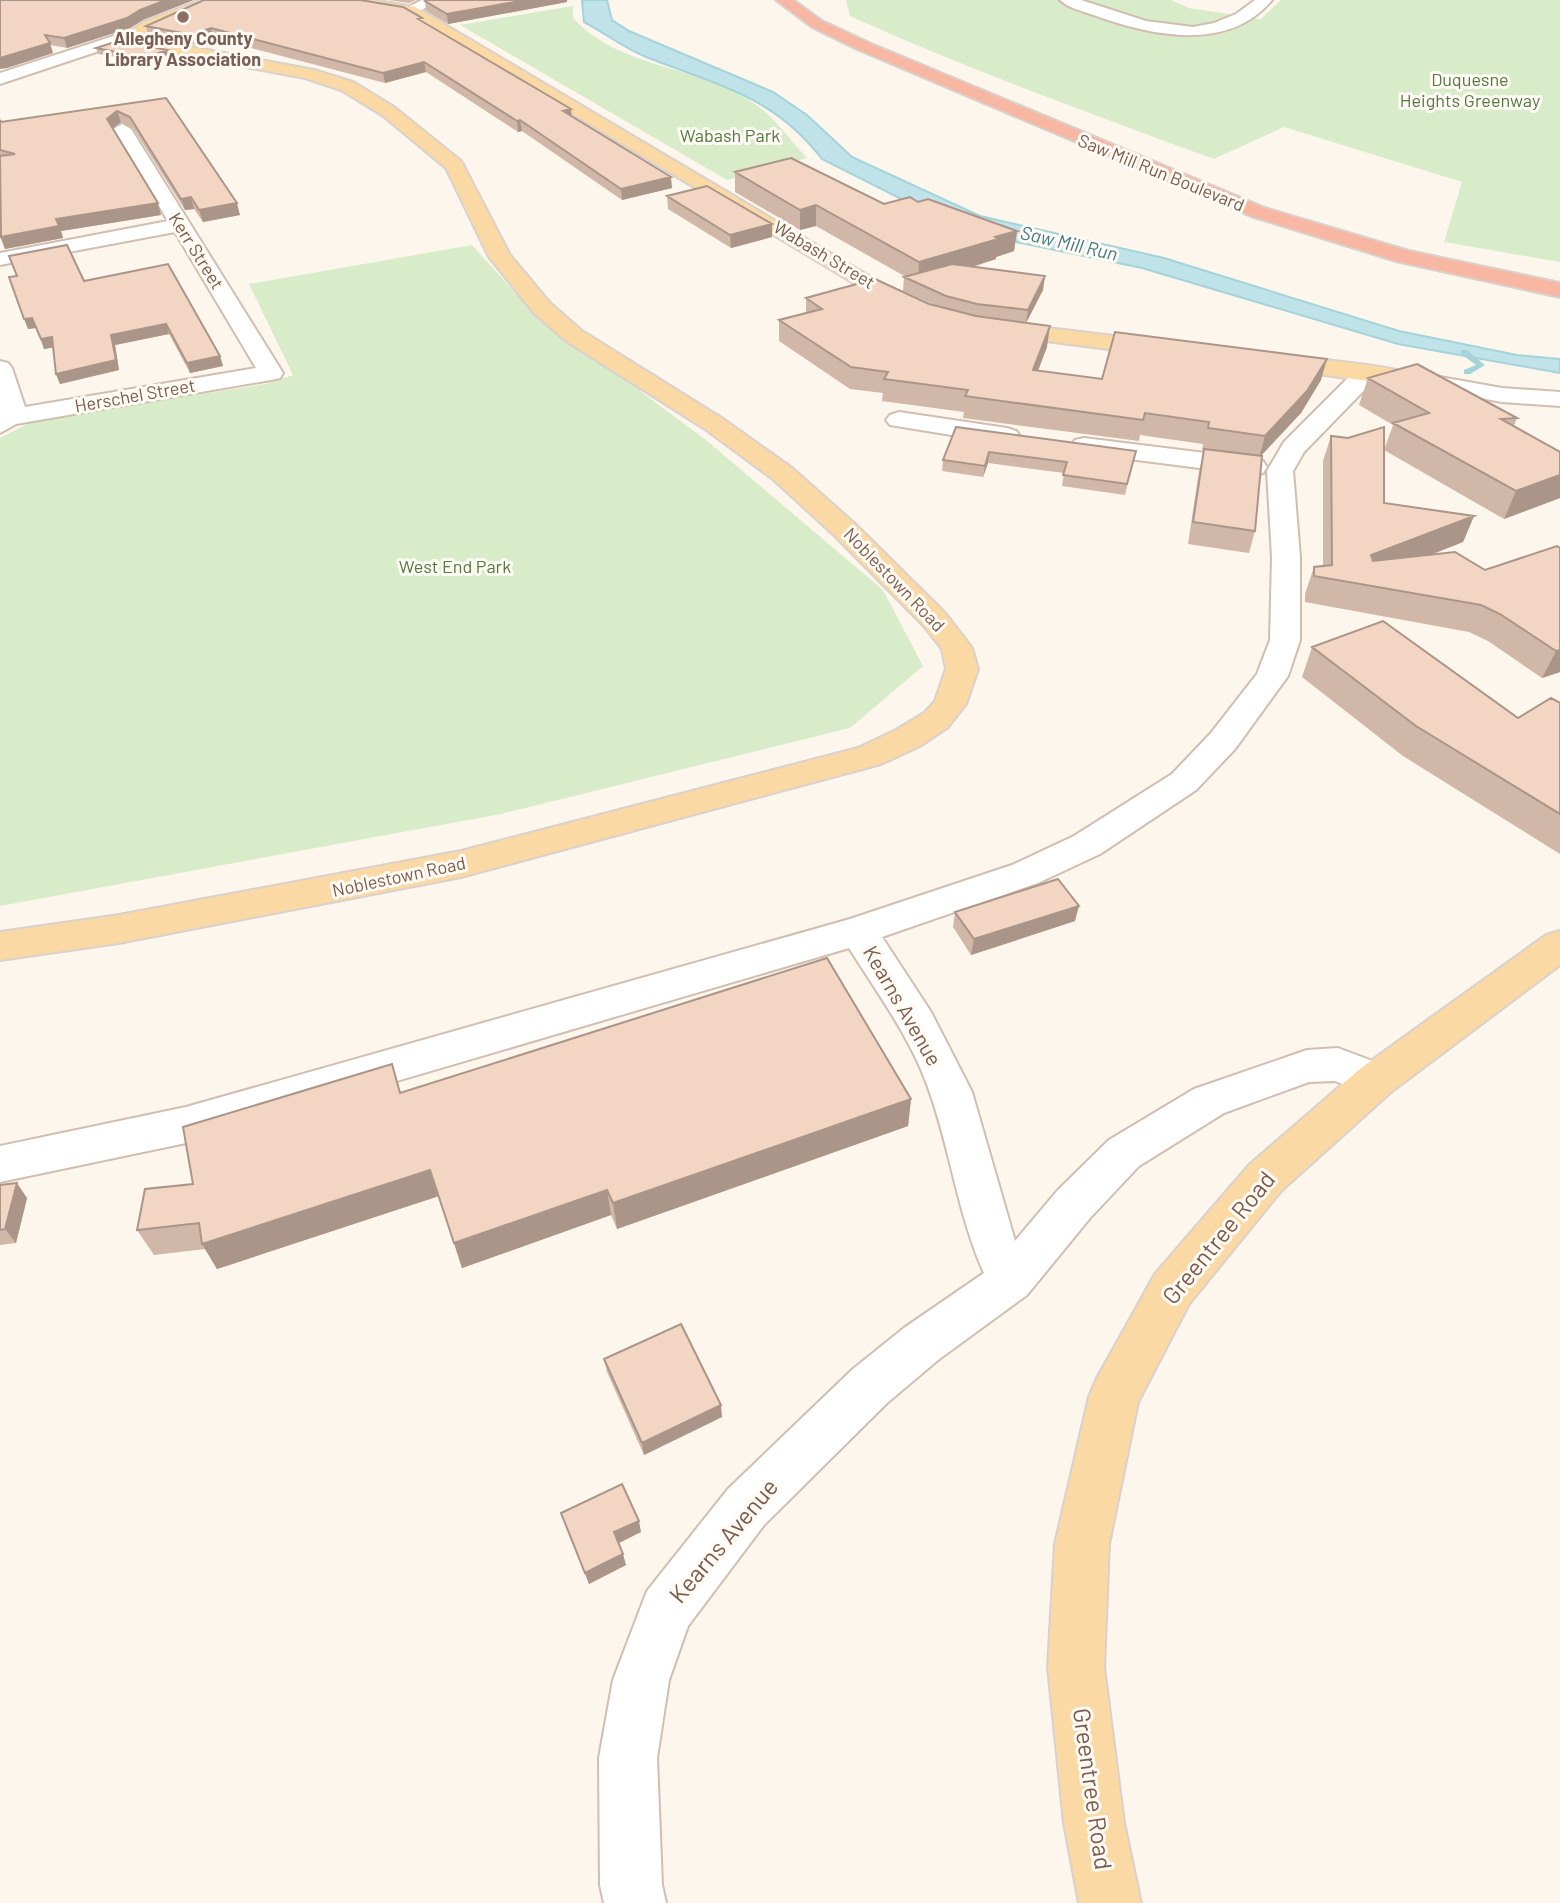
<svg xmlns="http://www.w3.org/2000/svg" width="1560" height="1903" viewBox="0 0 1560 1903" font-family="Barlow,sans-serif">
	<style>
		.green { fill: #d8ecc9 }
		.water { fill: #bfe3e8; stroke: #a5d3da; stroke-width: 2 }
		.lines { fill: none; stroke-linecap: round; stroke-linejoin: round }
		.stream { fill: #a5d3da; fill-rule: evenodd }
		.minor-casing { stroke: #d1beb0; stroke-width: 4 }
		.major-casing { stroke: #dad1cd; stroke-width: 4 }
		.highway-casing { stroke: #dad1cd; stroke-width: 4 }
		.minor { fill: #fff; fill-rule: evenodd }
		.major { fill: #fbd9a5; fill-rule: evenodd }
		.highway { fill: #f7b7a3; fill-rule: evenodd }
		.wall { fill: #d1b7a8 }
		.shaded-wall { fill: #aa9588 }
		.building { fill: #f3d5c3; stroke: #aa9588; stroke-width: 2 }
		.education-dot { fill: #8d6e63; stroke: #fffaf3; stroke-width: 2.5 }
		.labels { text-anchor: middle; stroke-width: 6; stroke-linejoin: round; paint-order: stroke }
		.far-education-label { font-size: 18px; font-weight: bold; fill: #785e54; stroke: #fffaf3 }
		.far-park-label { font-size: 18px; fill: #537a41; stroke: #fffaf3 }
		.far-street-label { font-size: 18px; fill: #7a5c4d; stroke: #fffaf3 }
		.far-water-label { font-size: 19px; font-style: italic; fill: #437c86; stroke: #fffaf3 }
		.street-label { font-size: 21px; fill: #7a5c4d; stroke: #fffaf3 }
		.near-street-label { font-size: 24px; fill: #7a5c4d; stroke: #fffaf3 }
	</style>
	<rect width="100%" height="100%" fill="#fdf6ec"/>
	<path class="green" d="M846,0H1171L1189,8L1229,14L1234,18L1261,19L1281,0H1560V262L1444,242L1462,182L1284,127L1214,159C1092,114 969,70 850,16Z
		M573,6V18C622,71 699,64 755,104C774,117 791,141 807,158L727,180L460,25Z
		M472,245L530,309L706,440L883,590L923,666L850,728L501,814L0,906V438L33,421L266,384L293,375L249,284Z"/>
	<path class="water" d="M582,0H607L612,20L629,31L773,92L807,115L852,157L980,216L1164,258L1399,331L1517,355L1560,359V373L1398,344L1142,268L1001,239L929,213L822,159C772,94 715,85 644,56C622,47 605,33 584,22Z"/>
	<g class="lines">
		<path class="stream" d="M1461,350H1467L1485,365L1470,374H1464V370L1476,365L1461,354Z"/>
		<defs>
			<path id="minor" d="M422,0H442L415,13H405L402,10Z
				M1060,0H1081L1146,21L1193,27L1214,23L1236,14L1255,0H1272C1229,52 1154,36 1099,17C1087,12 1069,9 1060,0Z
				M132,30L138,32V38L0,84V73Z
				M122,124L131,129L283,373L280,378L271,380L16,424L0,433V361L8,363L12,368L25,407L256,368L175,232L0,265V253L168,221L113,129Z
				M1367,366L1376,368L1379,373L1376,378L1304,452L1293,471L1300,557V640L1288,676L1235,749L1196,790L1100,854L1038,883L882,937L931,1012L972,1092L1015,1241L1058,1190L1109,1140L1194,1089L1307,1050L1338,1048L1391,1068L1397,1080L1391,1092L1376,1097L1335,1081L1309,1082L1224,1113L1139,1166L1090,1218L1027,1295L938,1360L887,1403L764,1525L688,1626L669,1680L657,1758L662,1885L666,1903H604L600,1885L599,1758L613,1680L647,1591L728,1489L853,1369L904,1328L984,1273C958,1215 951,1153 930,1093C913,1041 878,994 849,948L186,1143L0,1182V1146L186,1107L850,919L1012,865L1074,836L1172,774L1211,733L1257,674L1270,640L1272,557L1267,471L1284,442L1358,368Z
				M1412,372L1502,388L1560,392V406L1502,402L1403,384L1400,379L1403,374Z
				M899,412L1007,428L1016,431L1020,436L1016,441L1007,444L890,425L886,420L890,415Z
				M1084,438L1254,459L1263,461L1267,467L1263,473L1254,475L1075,452L1071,446L1075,440Z"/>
			<path id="major" d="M201,0H222L143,35L149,39L314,70L353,82L394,107L461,161L510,255L550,303L582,331L723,419L792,468L855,524L945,613L972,648L978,669L966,704L948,727L920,746L881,764L461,877L119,943L0,960V932L119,915L461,851L858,748L896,730L924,713L935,701L946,669L942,649L923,625L835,536L774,480L705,429L566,341L534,313L489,257L446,168L382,115L341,90L305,78L144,48L124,35L144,22Z
				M336,0H373L415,7L921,307L918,312H902L406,14L343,4Z
				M998,322L1164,342L1172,344L1176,349L1172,354L1164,356L990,334L986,329L990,324Z
				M1273,355C1306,359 1426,365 1442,389L1439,394H1421L1406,386L1265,367L1261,362L1265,357Z
				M1560,931V965L1391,1092L1281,1191L1189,1304L1138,1402L1109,1544L1104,1667L1124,1823L1141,1903H1079L1064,1823L1048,1667L1055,1544L1089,1397L1096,1380L1155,1274L1249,1165L1361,1068L1546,935Z"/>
			<path id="highway" d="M776,0H793L822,21L869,43L1265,208L1409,251L1560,283V297L1396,261L1251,216L857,49L812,27Z"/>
		</defs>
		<use href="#minor" class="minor-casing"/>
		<use href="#major" class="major-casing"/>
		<use href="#highway" class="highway-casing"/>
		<use href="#minor" class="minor"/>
		<use href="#major" class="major"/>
		<use href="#highway" class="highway"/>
	</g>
	<path class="wall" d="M0,0L143,20L130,28L67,48L50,45L53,53L7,68Z
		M389,0H416L409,3Z
		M427,0H567V2L448,24L426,11L425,1Z
		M423,22L571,109V116L672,188L622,200L522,131L518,132L426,72L385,83L213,38L195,45L148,35L146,26Z
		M142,45L169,55L148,63L98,54L96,48Z
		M166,98L240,215L203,222L194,209L185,210L133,128L121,122L113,129L161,215L61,231L63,238L5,249L0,237V120L1,122Z
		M735,172L884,204L918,202L1017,231L1014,251L996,257V259L973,267L1043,290L1026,323L1047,347L1038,371L1102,379L1321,380L1301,413L1260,456L1255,531L1249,553L1188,544L1199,471L1204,450H1202L1203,444L1140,435L1139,441L963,418L964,412L882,401L883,393L850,389L779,341V320L806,313V298L929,304L937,306L903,291L904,277H906L816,226L800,230L735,192Z
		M667,196L772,224V237L731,248L668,209Z
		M84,281L220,356L223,366L190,373L169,334L115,345L119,370L60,384L56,374L53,347L44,349L36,328L28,329Z
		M1368,378L1517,418L1514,426L1560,452V498L1504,519L1384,450L1393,425L1359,405Z
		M956,427L1133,462L1125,495L1062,486L1064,473L988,463L983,477L942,471L943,460Z
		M1331,436L1384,503L1474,516L1463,542L1431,555L1485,570L1560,548V672L1542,678L1488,641L1469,632L1305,602V594L1314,567L1323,566V461Z
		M1312,647L1518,718L1560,703V854L1403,756L1302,677Z
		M955,912L1075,921L971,955L953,927Z
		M402,1092L911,1099L908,1126L617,1229L611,1215L462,1268L439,1196L217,1269L205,1249L154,1255L137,1230L193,1184Z
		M0,1185L27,1198L16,1243L0,1245Z
		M604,1359L722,1417L644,1455L607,1372Z
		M561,1513L641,1532L618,1543L626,1565L589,1584Z"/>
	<path class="shaded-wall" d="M166,0H194L143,20L130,28L67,48L64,38Z
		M526,0H567V2L448,24L447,14Z
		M211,28L213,38L195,45L192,35Z
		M50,43L53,53L7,68L0,69V58Z
		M167,50L169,55L148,63L146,58Z
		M424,62L426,72L385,83L383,73Z
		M571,109L572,120L563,111Z
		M117,111L121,122L111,130L107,119Z
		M520,120L522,131L518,132L517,121Z
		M671,177L672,188L622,200L621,189Z
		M191,197L194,209L185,210L181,199Z
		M158,203L161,215L61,231L63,238L5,249L1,237L56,219Z
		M237,203L240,215L203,222L199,210Z
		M816,205V226L800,230V210Z
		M772,224V237L731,248L730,235Z
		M1017,231L1014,251L996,257V259L918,283L919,262Z
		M1045,276L1043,290L1026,323L1028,310Z
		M32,318L36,328L28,329L24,319Z
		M166,324L169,334L115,345L119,370L60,384L56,374L111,335Z
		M1050,326L1047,347L1030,391L1033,370Z
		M52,337L56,347L44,349L41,339Z
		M220,356L223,366L190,373L187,363Z
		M1327,359L1321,380L1301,413L1259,458L1265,436Z
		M989,452L988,463L983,477L985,466Z
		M1560,475V498L1504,519L1516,491Z
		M1474,516L1463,542L1362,581L1371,555Z
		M1560,650V672L1542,678L1556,651Z
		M1079,906L1075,921L971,955L974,939Z
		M911,1099L908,1126L617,1229L613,1203Z
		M430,1170L439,1196L217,1269L202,1244Z
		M17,1183L27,1198L16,1243L5,1229Z
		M607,1190L611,1215L462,1268L454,1243Z
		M721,1405L722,1417L644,1455L642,1443Z
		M639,1521L641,1532L617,1544L614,1532Z
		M623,1554L626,1565L589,1584L585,1573Z"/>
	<path class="building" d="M0,0H166L140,10L127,18L64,38L45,35L50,43L0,58Z
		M204,0H360L403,7L422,18L418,19L571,109L563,111L671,177L621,189L520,120L517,121L424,62L383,73L211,28L192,35L146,26Z
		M427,0H526L447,14L425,1Z
		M130,37L142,45L167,50L146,58L96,48Z
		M166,98L237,203L199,210L191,197L181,199L130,117L117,111L107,119L158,203L56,219L59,226L1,237L0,156L15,154L0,150V120L1,122Z
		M791,158L884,204L910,197L918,202L928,199L1017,231L995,237L998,239L919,262L816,205L800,210L735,172Z
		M707,186L772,224L730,235L667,196Z
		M67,245L84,281L168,264L220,356L187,363L166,324L111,335L116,360L56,374L52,337L41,339L32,318L24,319L9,277L17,276L9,256Z
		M952,264L1045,276L1028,310L977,304L946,296L904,277Z
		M875,279L929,304L976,316L1050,326L1033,370L1102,379L1115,332L1327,359L1307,391L1265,436L1208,428L1209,422L1145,413L1143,420L965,396L968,390L884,379L888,372L851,367L779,320L822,309L806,298Z
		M1417,364L1517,418L1501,419L1560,452V475L1516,491L1393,423L1429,413L1368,378Z
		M956,427L1136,451L1127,484L1063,475L1067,462L989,452L985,466L943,460Z
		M1384,427V503L1474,516L1371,555L1373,561L1455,552L1485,570L1557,546L1560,548V650L1556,651L1500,614L1481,605L1314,576V567L1332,565L1331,436L1348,438Z
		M1204,449L1262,456L1255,531L1193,522Z
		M1383,621L1518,718L1551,698L1560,703V814L1416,726L1312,647Z
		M1058,879L1079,906L974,939L955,912Z
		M827,958L911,1099L613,1203L607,1190L454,1243L430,1170L202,1244L199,1223L137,1230L145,1189L193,1184L183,1127L392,1064L400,1093Z
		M17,1183L5,1229L0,1230V1185Z
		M681,1324L721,1405L642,1443L604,1359Z
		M622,1484L639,1521L614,1532L623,1554L585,1573L561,1513Z"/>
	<circle class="education-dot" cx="183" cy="17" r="7"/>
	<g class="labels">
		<g class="far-education-label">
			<text x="183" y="45">Allegheny County<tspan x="183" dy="21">Library Association</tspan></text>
		</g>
		<g class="far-park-label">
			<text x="1470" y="86">Duquesne<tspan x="1470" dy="21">Heights Greenway</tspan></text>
			<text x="730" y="142">Wabash Park</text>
			<text x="455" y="573">West End Park</text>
		</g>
		<g class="far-street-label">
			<text transform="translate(1161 173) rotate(22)" y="6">Saw Mill Run Boulevard</text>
			<text transform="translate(196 251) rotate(58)" y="6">Kerr Street</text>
			<text transform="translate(824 255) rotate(31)" y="6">Wabash Street</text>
			<text transform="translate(135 396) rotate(-10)" y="6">Herschel Street</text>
			<text transform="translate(894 580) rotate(46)" y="6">Noblestown Road</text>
			<text transform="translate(399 877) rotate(-12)" y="6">Noblestown Road</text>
		</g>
		<g class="far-water-label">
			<text transform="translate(1069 243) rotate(13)" y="7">Saw Mill Run</text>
		</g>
		<g class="street-label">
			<text transform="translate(902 1006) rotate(60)" y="7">Kearns Avenue</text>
		</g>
		<g class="near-street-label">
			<text transform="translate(1219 1238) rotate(-51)" y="8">Greentree Road</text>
			<text transform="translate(724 1541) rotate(-50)" y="8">Kearns Avenue</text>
			<text transform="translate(1092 1789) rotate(82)" y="8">Greentree Road</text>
		</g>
	</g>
</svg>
